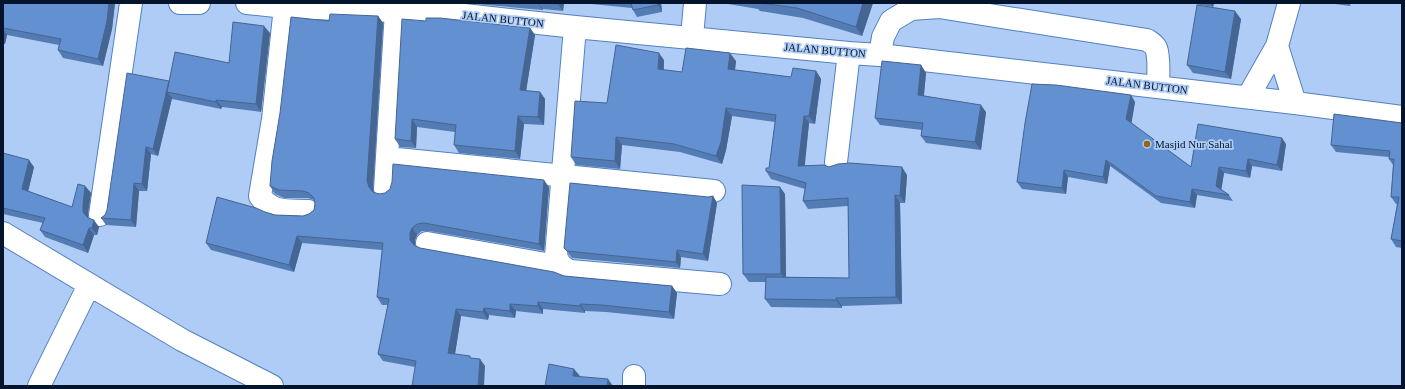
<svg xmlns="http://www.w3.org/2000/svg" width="1405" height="389" viewBox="0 0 1405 389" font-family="Georgia,serif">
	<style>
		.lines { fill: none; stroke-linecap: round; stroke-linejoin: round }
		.minor-casing { stroke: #5380c0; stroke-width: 24 }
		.minor { stroke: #fff; stroke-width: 22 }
		.wall { fill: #547cb4 }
		.shaded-wall { fill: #456592 }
		.building { fill: #6290d1; stroke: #456592 }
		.poi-dot { fill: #936612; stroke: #aeccf5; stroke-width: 1.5 }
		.labels { text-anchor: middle; stroke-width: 3.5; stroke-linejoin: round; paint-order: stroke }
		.street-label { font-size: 11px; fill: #03142c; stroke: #aeccf5 }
		.poi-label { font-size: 11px; fill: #03142c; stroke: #aeccf5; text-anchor: start }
	</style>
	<rect width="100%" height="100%" fill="#aeccf5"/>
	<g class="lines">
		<defs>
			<path id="minor" d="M180,3H199
				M247,3L285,7L446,13L575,27L849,53L880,55L1295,103L1402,117
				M285,7L273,119L260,196C273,214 288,210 308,211
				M575,27L556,256C559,264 562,267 570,271L720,284
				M692,37L695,3
				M1277,46L1295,103
				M880,55L883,37L891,21L911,9L939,7L1147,40C1150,42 1154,44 1156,48C1160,58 1158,76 1158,87
				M1248,97L1277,46L1289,3
				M387,158L714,191
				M836,162L849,53
				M385,189L396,11
				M100,215L131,3
				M3,233L182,340L272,386
				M427,243L562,267
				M634,376V386
				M39,386L89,285"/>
		</defs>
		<use href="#minor" class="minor-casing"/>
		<use href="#minor" class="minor"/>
	</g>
	<path class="wall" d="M3,3H115L112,29L103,66L63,58L58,50L59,45L7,35L5,44H3Z
		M464,3H564L563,11L543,9V10Z
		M581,3H661L662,12L637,17L633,10L632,8Z
		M722,3H873L862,36L803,18L760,11L758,9Z
		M1189,3H1214L1213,7Z
		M1327,3H1351L1350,6Z
		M378,16L383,23L373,188V192L379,194L549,187L544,251L429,231H422L417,235L415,240V246L420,248L564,276L672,286L677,293L674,319L606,312L585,311V313L543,309V314L516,311L515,318L489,315L488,320L461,316L455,354L472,358L485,366L415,367L383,361L378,354L388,305H382L377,297L382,250L302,243L294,272L211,250L206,243L265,212L275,215L303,216L309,214L314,210L315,204L314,200L308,198H284L275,194L270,186L329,21Z
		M1241,19L1231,79L1193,73L1187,65Z
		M426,21L530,28L535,35L526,91L540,92L545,99L544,125L524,124L520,159L459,153L454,145L455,132L417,127L416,148L400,147L395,139Z
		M270,33L261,112L222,107L221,109L172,99V98L158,156L151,154L147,191H139L136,227L106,225L101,218L105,215L169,81L229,63Z
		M664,60V70L682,72L736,61L735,70L791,77L816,71L821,79L815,124L809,123L804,166L829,167L907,175L905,203H900L902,304L842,306V308L771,307L765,299L766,282H749L743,274L785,194L786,277L849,278L848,206L808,209L803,201L805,189L771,179L766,171L769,168L775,122L732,116L726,150L722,164L680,152L622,145L620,169L576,165L571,157L607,103Z
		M921,65L926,73L924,96L986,112L981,150L926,143L921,136L922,130L880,125L875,118Z
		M1135,102L1131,123L1191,167L1286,144L1282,171L1252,166L1250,178L1224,173L1221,189L1229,195L1233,201L1197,195L1195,208L1161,203L1110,166L1107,184L1068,177L1066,194L1022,189L1017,182Z
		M1395,122L1402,123V248L1396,247L1391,239L1397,204H1396L1391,197L1393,165L1389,159V157L1336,152L1331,145Z
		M3,153L34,167L28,191L72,207L85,186L91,193L88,213V218L99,227L97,235H94L88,253L45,237L40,230L43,223L3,214Z
		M713,196L717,203L708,261L681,257L680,268L572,258L564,248L708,197Z"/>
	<path class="shaded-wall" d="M109,3H115L112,29L103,66L98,59Z
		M538,3L543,9V10L538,4Z
		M559,3H564L563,11L558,4Z
		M657,3H661L662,12L658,5Z
		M863,3H873L862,36L856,27Z
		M1210,3H1214L1213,7Z
		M1235,11L1241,19L1231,79L1225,72Z
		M378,16L383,23L373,188L374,194L369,187L367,181Z
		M264,26L270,33L261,112L256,104Z
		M530,28L535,35L525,98L520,90Z
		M3,29L7,35L5,44L3,41Z
		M659,53L664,60L663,77L658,69Z
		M730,53L736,61L734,77L728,69Z
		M921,65L926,73L923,102L918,95Z
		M816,71L821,79L815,124L809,116Z
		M169,81L167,92L172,98L158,156L153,149Z
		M540,92L545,99L544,125L538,117Z
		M1131,95L1135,102L1131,126L1126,119Z
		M216,100L222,107L221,109L216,102Z
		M981,105L986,112L981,150L975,142Z
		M726,108L732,116L726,150L722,164L716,156Z
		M518,116L524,124L520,159L515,151Z
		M804,116L809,123L804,174L798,166Z
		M412,119L417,127L416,148L411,141Z
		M616,137L622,145L620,169L615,161Z
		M1282,138L1286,144L1282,171L1277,165Z
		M146,147L151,154L147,191L142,184Z
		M1248,159L1252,166L1250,178L1246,171Z
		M29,160L34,167L27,196L22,189Z
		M1106,160L1110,166L1107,184L1103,177Z
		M902,167L907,175L905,203L900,196Z
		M1219,167L1224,173L1221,192L1216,186Z
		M1064,170L1068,177L1066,194L1062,188Z
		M544,180L549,187L544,251L539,244Z
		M134,183L139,191L136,227L131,220Z
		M85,186L91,193L88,213V219L83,212V206Z
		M780,187L785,194L786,281L781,274Z
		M1192,189L1197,195L1195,208L1190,202Z
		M895,195L900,203L902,304L896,297Z
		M713,196L717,203L708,261L703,254Z
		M94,220L99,227L97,235L92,228Z
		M89,228L94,235L88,253L83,245Z
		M412,228L417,235L415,240V247L410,240V233Z
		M297,236L302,243L294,272L289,265Z
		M677,250L681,257L680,268L676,262Z
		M672,286L677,293L674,319L669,312Z
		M836,298L842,306V308L836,300Z
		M538,302L543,309V314L538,306Z
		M510,304L516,311L515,318L510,311Z
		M580,304L585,311V313L580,306Z
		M484,308L489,315L488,320L483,312Z
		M456,309L461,316L454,360L448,353Z
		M480,359L485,366L484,386H478Z
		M574,369L580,376H573Z
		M608,379L613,386H607Z"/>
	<path class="building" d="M3,3H109L107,21L98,59L58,50L61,39L3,28Z
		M545,3H559L558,4Z
		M631,3H657L658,5L633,10Z
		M760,3H863L856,27L797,8Z
		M1197,5L1235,11L1225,72L1187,65Z
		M330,14L378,16L367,181L369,187L373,192L379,194L385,193L390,189L392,182L393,164L544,180L539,244L424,223L417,224L412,228L410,233V240L414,245L420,248L554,272L564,276L672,286L669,312L601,305L580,304V306L538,302V306L510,304V311L484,308L483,312L456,309L448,353L470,356V358L480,359L478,386H412L416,361L378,354L389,299L377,297L383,243L297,236L289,265L206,243L217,197L256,208L265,212L275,215L303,216L309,214L314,210L315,204L314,198L309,193L303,191L279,190L270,186L272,161L280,113L291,17L329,21Z
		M426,18H440L530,28L520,90L540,92L538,117L518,116L515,151L454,145L456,125L412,119L411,141L395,139L402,19L426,21Z
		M233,22L264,26L256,104L216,100V102L167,92L175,52L229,63Z
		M616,45L659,53L658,69L682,72L686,48L730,53L728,69L791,77L793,68L816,71L809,116H804L798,166L824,165L829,167L838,164L850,163L902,167L900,196L895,195L896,297L836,298V300L765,299L766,277L849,278L848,198L803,201L806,183L766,171V168H769L776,115L726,108L721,142L716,156L674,144L616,137L615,161L571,157L575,101L607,103Z
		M882,61L921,65L918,95L981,105L975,142L921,136L923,123L875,118Z
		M127,73L169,81L153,149L146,147L142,184L134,183L131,220L101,218L105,215L107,210Z
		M1032,84L1056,85L1131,95L1126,119L1191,167L1198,124L1282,138L1277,165L1248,159L1246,171L1219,167L1216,186L1229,195L1192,189L1190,202L1156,196L1106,160L1103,177L1064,170L1062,188L1017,182L1025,123Z
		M1334,114L1402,123V241L1391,239L1399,197H1391L1394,159H1389L1390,151L1331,145Z
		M3,153L29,160L22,189L72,207L78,184L85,186L83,206V212L88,218L94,220L92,228H89L83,245L40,230L45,218L3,208Z
		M570,183L708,197L713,196L703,254L677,250L676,262L567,251L564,248Z
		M742,185L780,187L781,274H743Z
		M549,364L574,369L573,376L608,379L607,386H545Z"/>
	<circle class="poi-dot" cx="1147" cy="144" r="4"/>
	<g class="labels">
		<g class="street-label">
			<text transform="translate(503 19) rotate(6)" y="4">JALAN BUTTON</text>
			<text transform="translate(825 50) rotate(5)" y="4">JALAN BUTTON</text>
			<text transform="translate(1147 85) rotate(7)" y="4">JALAN BUTTON</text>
		</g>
		<g class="poi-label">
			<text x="1155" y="148">Masjid Nur Sahal</text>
		</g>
	</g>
	<rect width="1405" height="389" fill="none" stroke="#03142c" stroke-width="8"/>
</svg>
